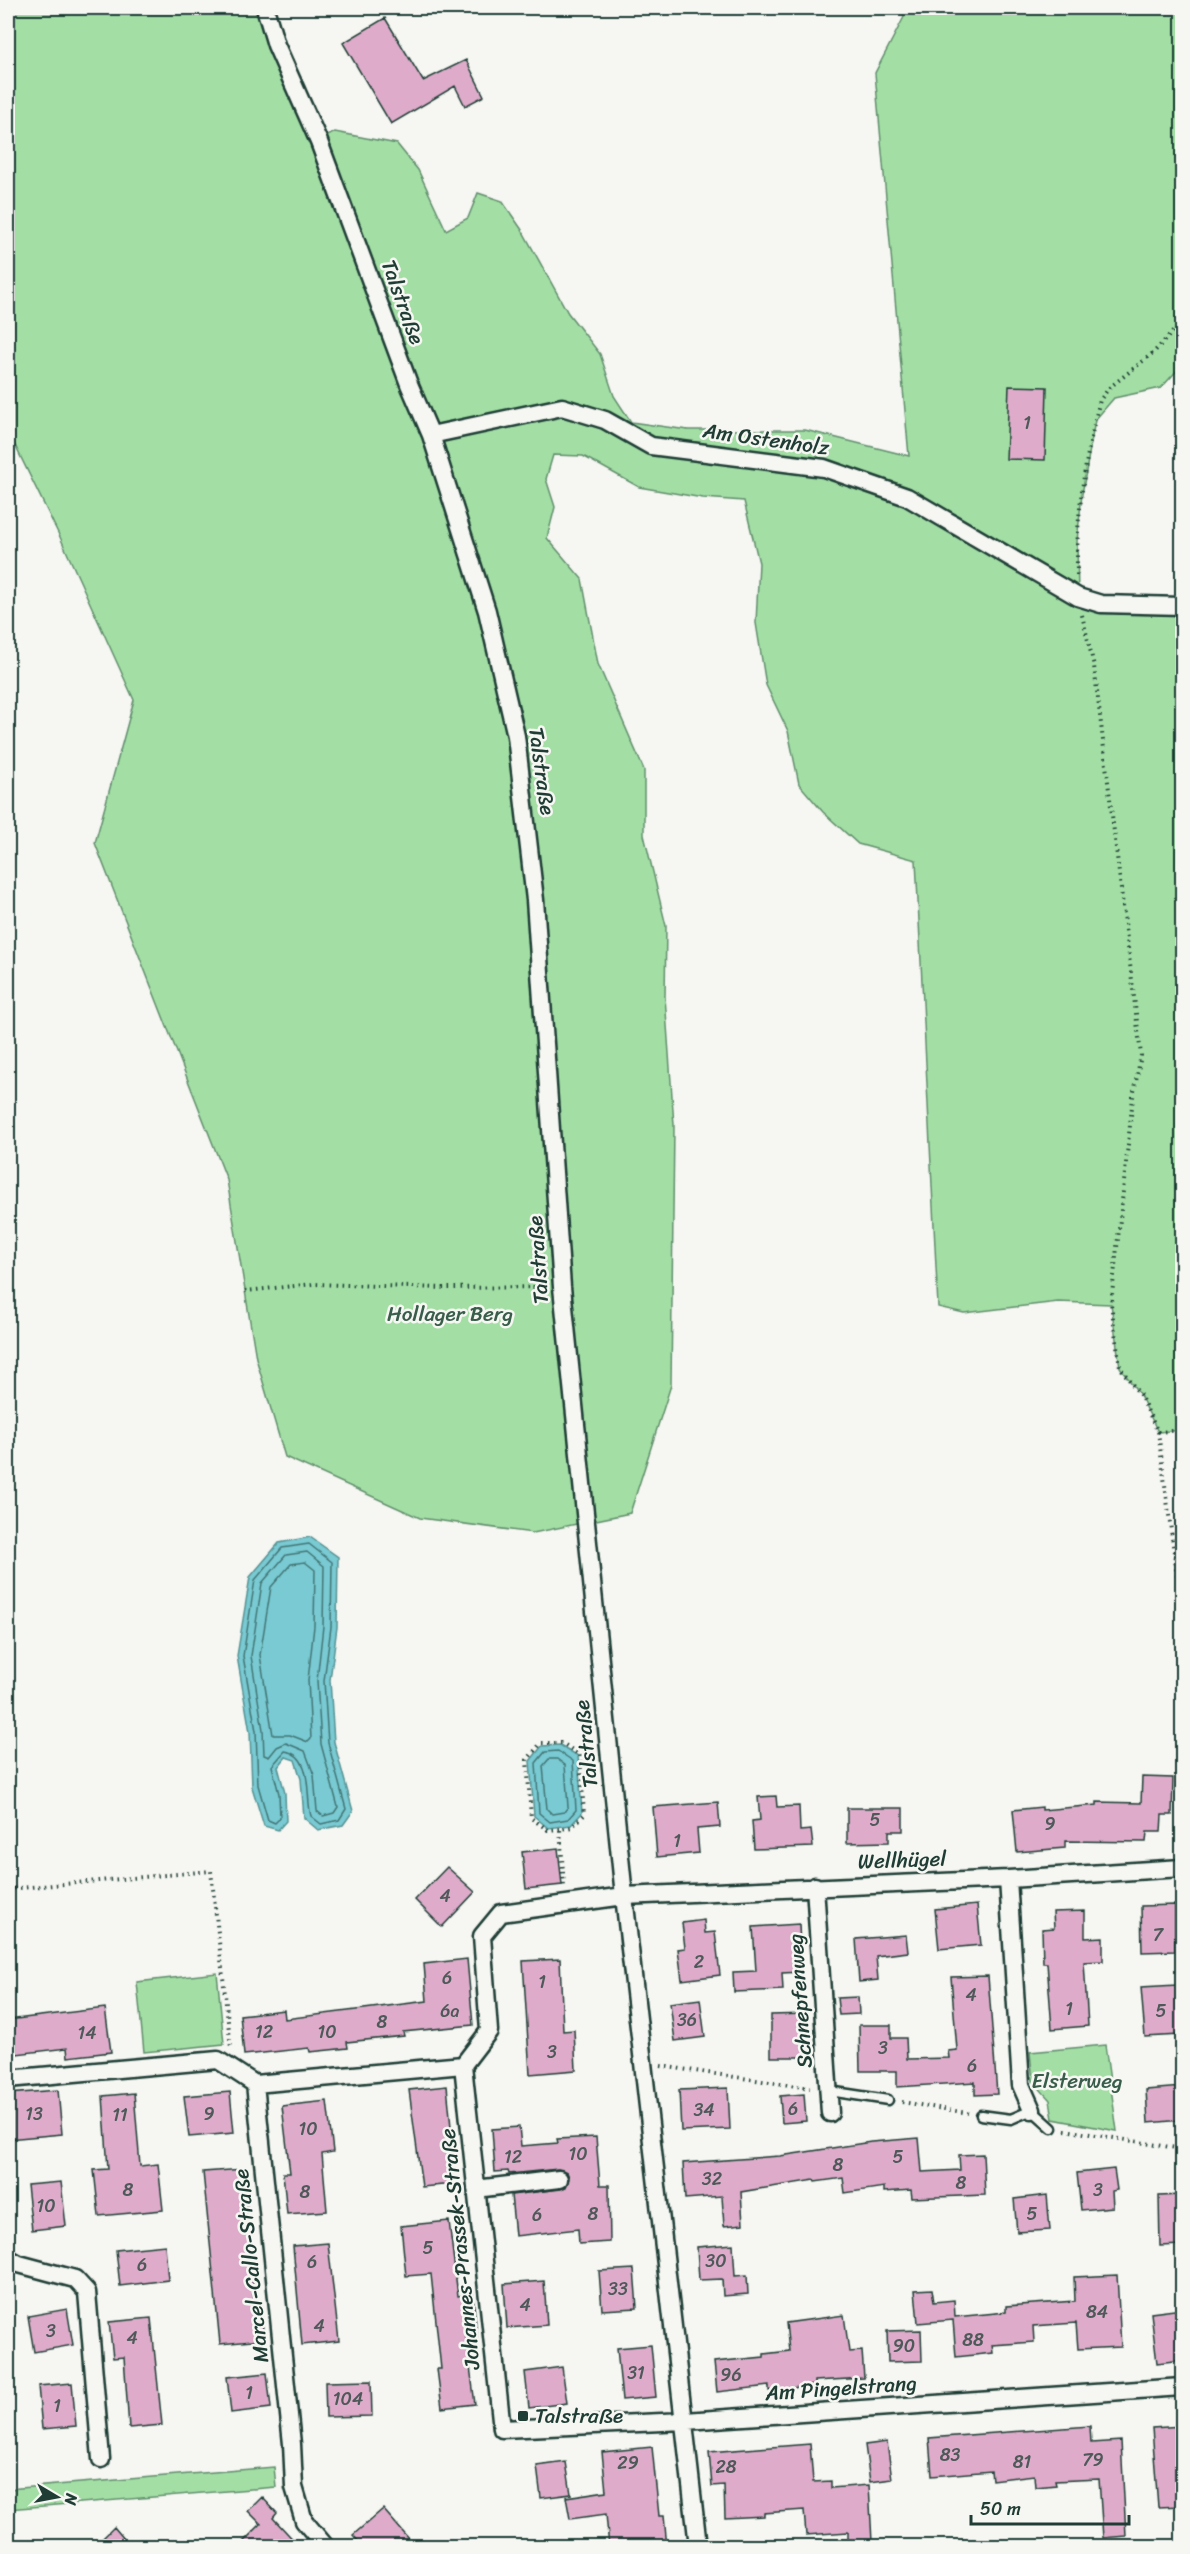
<svg xmlns="http://www.w3.org/2000/svg" width="1190" height="2554" viewBox="0 0 1190 2554" font-family="Sriracha,sans-serif">
	<style>
		.green { fill: #a3dfa5; stroke: #618e6c; stroke-width: 1.5 }
		.water { fill: #79cad3; stroke: #559293; stroke-width: 1.5 }
		.lines { fill: none; stroke-linecap: round; stroke-linejoin: round }
		.shore { stroke: #437574; stroke-width: 1.5 }
		.building { fill: #deacca; stroke: #1f3d34; stroke-width: 1.5 }
		.service-casing { stroke: #1f3d34; stroke-width: 13 }
		.minor-casing { stroke: #1f3d34; stroke-width: 21 }
		.path { stroke: #1f3d34; stroke-width: 4; stroke-dasharray: 1.5 4.5; stroke-linecap: butt }
		.service { stroke: #f6f6f2; stroke-width: 8 }
		.minor { stroke: #f6f6f2; stroke-width: 16 }
		.poi-dot { fill: #1f3d34; stroke: #f6f6f2; stroke-width: 2 }
		.labels { text-anchor: middle; stroke-width: 5; stroke-linejoin: round; paint-order: stroke }
		.number-label { font-size: 18px; fill: #4f595a }
		.street-label { font-size: 21px; fill: #1f3d34; stroke: #f6f6f2 }
		.park-label { font-size: 21px; fill: #395d4b; stroke: #f6f6f2 }
		.poi-label { font-size: 21px; fill: #1f3d34; stroke: #f6f6f2; text-anchor: start }
	</style>
	<rect width="100%" height="100%" fill="#f6f6f2"/>
	<filter id="ink" filterUnits="userSpaceOnUse"><feTurbulence type="fractalNoise" baseFrequency=".0167" numOctaves="2"/><feDisplacementMap in="SourceGraphic" scale="12" xChannelSelector="R" yChannelSelector="G"/><feConvolveMatrix kernelMatrix="1 2 1 2 8 2 1 2 1" color-interpolation-filters="sRGB"/></filter>
	<g filter="url(#ink)">
		<path class="green" d="M8,8H265L319,141L335,132L397,144L418,170L446,230L468,218L478,193L502,201L522,230L568,313L600,354L614,396L631,422L688,430H805L909,456L875,73L904,17L902,8H1182V365L1161,388L1114,398L1095,420L1082,494L1077,541L1078,597L1182,605V1430L1158,1432L1140,1395L1120,1367L1111,1304L1058,1302L964,1313L938,1307L916,860L858,844L823,812L799,784L788,731L766,685L756,623L759,563L744,501L703,498L639,487L583,456L553,455L546,479L555,507L547,538L582,579L598,664L644,770V835L666,926L665,997L674,1125L671,1385L630,1513L533,1533L420,1518L285,1457L256,1358L227,1180L95,843L134,700L60,537L8,431Z
			M217,1973L224,2044L144,2052L137,1982Z
			M1105,2045L1117,2131L1053,2119L1050,2100L1033,2081L1030,2052Z
			M274,2467L276,2487L8,2509V2489Z"/>
		<path class="water" d="M310,1537L338,1557L337,1627L330,1680L334,1742L353,1811L343,1825L318,1830L304,1818L301,1779L295,1760L286,1757L278,1767L285,1793L286,1821L278,1830L264,1826L252,1787L250,1732L237,1656L250,1577L279,1543Z
			M560,1745L578,1756L582,1813L571,1825L548,1828L534,1816L530,1761L542,1746Z"/>
		<g class="lines">
			<path class="shore" d="M309,1544L332,1562L331,1627L324,1681L328,1743L346,1809L339,1820L321,1824L311,1816C305,1795 314,1756 285,1751L272,1766L279,1794L280,1818L275,1823L268,1820L258,1785L256,1731L243,1656L255,1580L282,1548Z
				M307,1552L324,1566L323,1626L317,1681L321,1744L338,1807L334,1813L323,1816L317,1811L314,1775L305,1751L286,1743L277,1747L269,1757L264,1755L263,1730L251,1656L262,1583L286,1555Z
				M305,1562L315,1570L314,1626L308,1680L311,1739L308,1742L290,1735H273L260,1655L271,1587L291,1564Z
				M558,1751L573,1761L576,1810L568,1819L550,1822L539,1813L536,1763L545,1752Z
				M549,1759H557L565,1765L568,1807L564,1812L552,1814L547,1809L543,1766Z"/>
		</g>
		<path class="building" d="M385,18L423,81L466,60L484,96L465,106L455,86L391,124L343,43Z
			M1009,386L1047,387L1045,460L1006,459Z
			M1142,1777L1173,1778L1172,1815H1162L1161,1832H1147L1146,1842L1065,1841V1848L1017,1852L1013,1810L1042,1807V1810L1097,1805V1802L1141,1803Z
			M776,1796L777,1807L799,1806L800,1831L811,1830L813,1847L754,1849L752,1821L760,1820L758,1797Z
			M718,1802L720,1827L697,1829L699,1853L657,1857L653,1807Z
			M847,1808H903V1831H889V1842L847,1843Z
			M558,1848L562,1885L526,1889L522,1852Z
			M447,1867L475,1892L442,1927L415,1900Z
			M977,1905L981,1945L939,1949L935,1909Z
			M1175,1905V1951L1142,1952L1141,1906Z
			M1085,1911V1938L1103,1937V1961L1084,1962L1088,2026L1052,2029L1047,1963H1043L1042,1929L1054,1928L1053,1912Z
			M704,1920L705,1933L715,1932L720,1975L682,1980L678,1949L685,1948L682,1923Z
			M799,1924L801,1972L782,1973L783,1990L734,1992L733,1972L756,1971L753,1927Z
			M906,1935L908,1952L876,1956L878,1980L859,1982L856,1939Z
			M467,1959L473,2025L403,2032L404,2036L347,2042L348,2048L310,2052L309,2048L244,2055L240,2015L284,2010L285,2019L427,2001L424,1964Z
			M560,1959L563,2031L574,2030L576,2070L530,2074L523,1961Z
			M988,1976L997,2094L975,2095V2082L897,2087V2071H860L859,2025H891V2038H906L907,2059L949,2058L948,2051L957,2050L951,1977Z
			M1177,1985L1180,2035L1145,2037L1141,1987Z
			M858,1997L859,2014L839,2015L837,1998Z
			M700,1999L705,2037L675,2041L670,2003Z
			M105,2008L111,2052L68,2057L67,2048L8,2055V2020Z
			M807,2014V2057H771V2015Z
			M447,2086L451,2127H448L453,2184L422,2187L409,2090Z
			M1182,2087V2120L1148,2123L1146,2090Z
			M728,2088L730,2129L681,2131L679,2090Z
			M58,2090L62,2134L8,2139V2094Z
			M230,2092L234,2133L189,2137L184,2096Z
			M134,2093L140,2166L158,2164L163,2210L99,2216L94,2170L108,2169L103,2096Z
			M804,2094L806,2121L782,2123L780,2096Z
			M327,2101L333,2152L322,2154L327,2211L287,2214L283,2173H290L282,2106Z
			M519,2127L521,2146L558,2143L557,2139L596,2137L600,2185H609L610,2242L579,2244L578,2229L515,2236L511,2195L561,2189L566,2187L569,2178L567,2172L558,2169L509,2174L508,2171L495,2172L492,2129Z
			M919,2138L922,2172L960,2170L959,2155L983,2154L985,2195L912,2198L911,2190L884,2192V2187L845,2193L843,2178L815,2182L814,2180L741,2192L743,2224L724,2226L722,2196L685,2199L683,2163L780,2156L871,2142Z
			M244,2169L254,2302L260,2301L264,2340L220,2344L203,2172Z
			M1114,2169L1117,2190L1112,2191L1113,2207L1081,2210L1077,2173Z
			M61,2182L66,2226L32,2230L27,2185Z
			M1047,2195L1050,2230L1017,2232L1014,2199Z
			M1182,2195V2245L1160,2246L1159,2196Z
			M449,2221L458,2296L473,2294L477,2336L466,2337L475,2404L442,2408L437,2369H441L431,2274L406,2276L401,2226Z
			M328,2243L339,2341L302,2345L293,2246Z
			M733,2244L735,2276L747,2275L748,2294L723,2296L722,2279L699,2280L697,2247Z
			M165,2245L168,2280L120,2286L116,2250Z
			M634,2269L637,2308L602,2310L599,2271Z
			M1117,2275L1121,2347L1078,2349L1076,2323L1033,2326L1034,2342L992,2345L993,2353L956,2357L953,2320L918,2323L915,2290L932,2289L934,2302L954,2300L955,2317L1006,2312V2306L1075,2301L1074,2277Z
			M544,2281L547,2325L507,2328L504,2284Z
			M67,2309L73,2345L34,2352L28,2316Z
			M1182,2309V2360L1157,2363L1151,2313Z
			M844,2315L849,2352L862,2351L864,2378L815,2381V2385L769,2391V2386L717,2392L714,2362L764,2357V2354L789,2351L786,2323Z
			M151,2318L162,2425L129,2428L124,2357L113,2358L109,2322Z
			M921,2330L922,2361L888,2362L887,2331Z
			M651,2345L656,2397L622,2400L617,2348Z
			M562,2367L567,2403L529,2408L525,2372Z
			M267,2373L271,2408L231,2413L227,2377Z
			M371,2381L372,2416L326,2417L325,2382Z
			M72,2383L76,2426L42,2429L38,2386Z
			M1090,2426L1091,2443L1121,2441L1126,2536L1103,2538L1099,2479L1055,2481L1056,2485L1035,2487L1034,2475L992,2480L991,2471L932,2476L929,2438Z
			M1182,2426V2506L1158,2507L1152,2428Z
			M887,2442L892,2479L870,2482L865,2445Z
			M810,2444L813,2482L831,2481V2488L869,2485L872,2542L848,2544V2532L806,2535L804,2510L764,2513V2516L725,2518L724,2485L712,2486L709,2452Z
			M652,2447L659,2516H664L667,2547H609L606,2514L570,2519L566,2497L606,2491L602,2452Z
			M566,2462L571,2494L541,2498L537,2466Z
			M262,2497L277,2513L273,2518L300,2547H238L261,2524L248,2511Z
			M383,2509L416,2547H363L353,2535Z
			M114,2527L131,2547H94Z"/>
		<g class="lines">
			<defs>
				<path id="service" d="M829,2091L888,2100
					M981,2115L1011,2119L1032,2110L1052,2128"/>
				<path id="minor" d="M265,8L276,45L319,142L409,384L431,435L487,611L516,736L535,900L562,1287L624,1896L698,2546
					M431,435L562,407L605,420L651,446L824,468L907,497L1078,597L1101,604L1182,606
					M1008,1879L1021,2085L1032,2110
					M815,1886L830,2113
					M463,2065L502,2429L685,2421L1182,2387
					M8,2079L218,2060L255,2084L463,2065L489,2031L482,1936L501,1913L624,1896L1008,1879L1182,1868
					M255,2084L292,2444L294,2487L304,2521L325,2546
					M476,2189L559,2179
					M8,2258L19,2264L75,2279L87,2292L101,2459"/>
			</defs>
			<use href="#service" class="service-casing"/>
			<use href="#minor" class="minor-casing"/>
			<path class="path" d="M1077,575C1076,516 1085,457 1100,400L1109,388L1153,353L1182,322
				M1082,615L1094,666L1141,1055L1133,1097L1111,1304L1120,1367L1140,1395L1158,1432L1182,1613
				M245,1291L314,1284L444,1288L543,1287
				M1158,1432L1182,1430
				M1182,1690V1700
				M560,1829L548,1830L531,1818L527,1760L541,1743H562L580,1755L584,1815L572,1827L560,1829L564,1887
				M8,1889L211,1871L231,2048
				M661,2066L810,2088
				M902,2102L968,2113
				M1065,2130L1182,2149"/>
			<use href="#service" class="service"/>
			<use href="#minor" class="minor"/>
		</g>
	</g>
	<rect class="poi-dot" x="517" y="2410" width="12" height="12" rx="3"/>
	<g class="labels">
		<g class="number-label">
			<text x="1027" y="429">1</text>
			<text x="875" y="1826">5</text>
			<text x="1050" y="1830">9</text>
			<text x="677" y="1847">1</text>
			<text x="445" y="1902">4</text>
			<text x="1158" y="1941">7</text>
			<text x="699" y="1968">2</text>
			<text x="447" y="1984">6</text>
			<text x="542" y="1988">1</text>
			<text x="971" y="2001">4</text>
			<text x="1069" y="2015">1</text>
			<text x="450" y="2017">6a</text>
			<text x="1161" y="2017">5</text>
			<text x="687" y="2026">36</text>
			<text x="382" y="2028">8</text>
			<text x="264" y="2038">12</text>
			<text x="327" y="2038">10</text>
			<text x="87" y="2039">14</text>
			<text x="883" y="2054">3</text>
			<text x="552" y="2058">3</text>
			<text x="972" y="2072">6</text>
			<text x="793" y="2115">6</text>
			<text x="704" y="2116">34</text>
			<text x="34" y="2120">13</text>
			<text x="209" y="2120">9</text>
			<text x="120" y="2121">11</text>
			<text x="308" y="2135">10</text>
			<text x="578" y="2160">10</text>
			<text x="513" y="2163">12</text>
			<text x="898" y="2163">5</text>
			<text x="838" y="2171">8</text>
			<text x="712" y="2185">32</text>
			<text x="961" y="2189">8</text>
			<text x="128" y="2196">8</text>
			<text x="1098" y="2196">3</text>
			<text x="305" y="2198">8</text>
			<text x="46" y="2212">10</text>
			<text x="593" y="2220">8</text>
			<text x="1032" y="2220">5</text>
			<text x="537" y="2221">6</text>
			<text x="428" y="2254">5</text>
			<text x="716" y="2267">30</text>
			<text x="312" y="2268">6</text>
			<text x="142" y="2271">6</text>
			<text x="618" y="2295">33</text>
			<text x="525" y="2311">4</text>
			<text x="1097" y="2318">84</text>
			<text x="319" y="2332">4</text>
			<text x="51" y="2337">3</text>
			<text x="132" y="2344">4</text>
			<text x="973" y="2346">88</text>
			<text x="904" y="2352">90</text>
			<text x="636" y="2379">31</text>
			<text x="731" y="2381">96</text>
			<text x="249" y="2399">1</text>
			<text x="348" y="2405">104</text>
			<text x="57" y="2412">1</text>
			<text x="950" y="2461">83</text>
			<text x="1093" y="2466">79</text>
			<text x="1022" y="2468">81</text>
			<text x="628" y="2469">29</text>
			<text x="726" y="2473">28</text>
		</g>
		<g class="street-label">
			<text transform="translate(403 302) rotate(70)" y="7">Talstraße</text>
			<text transform="translate(766 439) rotate(8)" y="7">Am Ostenholz</text>
			<text transform="translate(542 771) rotate(82)" y="7">Talstraße</text>
			<text transform="translate(538 1260) rotate(-94)" y="7">Talstraße</text>
			<text transform="translate(586 1744) rotate(-96)" y="7">Talstraße</text>
			<text transform="translate(902 1860) rotate(-2)" y="7">Wellhügel</text>
			<text transform="translate(800 2001) rotate(-94)" y="7">Schnepfenweg</text>
			<text transform="translate(460 2249) rotate(-96)" y="7">Johannes-Prassek-Straße</text>
			<text transform="translate(251 2266) rotate(-96)" y="7">Marcel-Callo-Straße</text>
			<text transform="translate(841 2388) rotate(-4)" y="7">Am Pingelstrang</text>
		</g>
		<g class="park-label">
			<text x="450" y="1321">Hollager Berg</text>
			<text x="1077" y="2088">Elsterweg</text>
		</g>
		<g class="poi-label">
			<text x="535" y="2423">Talstraße</text>
		</g>
	</g>
	<rect width="1190" height="2554" fill="none" stroke="#f6f6f2" stroke-width="30"/>
	<rect x="15" y="15" width="1160" height="2524" fill="none" stroke="#1f3d34" stroke-width="2" filter="url(#ink)"/>
	<g transform="translate(57 2497) rotate(100)" stroke="#f6f6f2" stroke-width="4.5" paint-order="stroke">
	<path d="M0-4.5L10 22L0 15L-10 22Z" fill="#1f3d34"/>
	<text y="-9" font-size="16" font-weight="bold" text-anchor="middle" fill="#1f3d34">N</text>
	</g>
	<path d="M971 2515v9h158v-9" fill="none" stroke="#1f3d34" stroke-width="3"/>
	<text x="980" y="2515" font-size="18" fill="#1f3d34" stroke="#f6f6f2" stroke-width="4.5" paint-order="stroke">50 m</text>
</svg>
